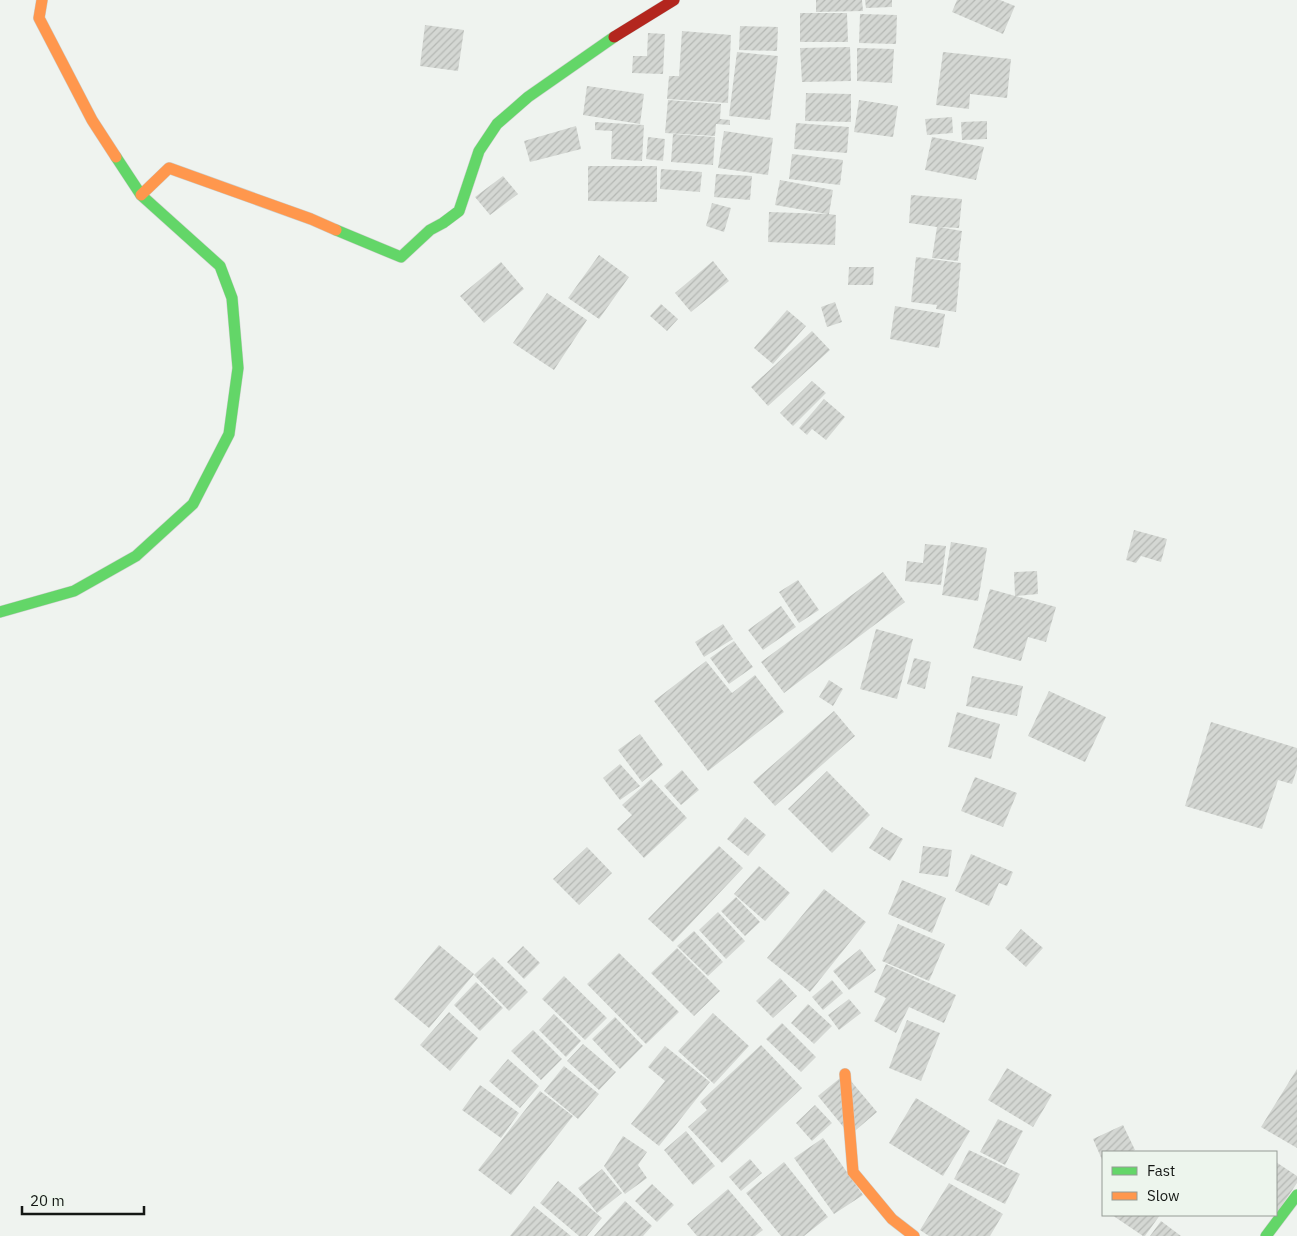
<svg xmlns="http://www.w3.org/2000/svg" width="1297" height="1236" viewBox="0 0 1297 1236" font-family="'IBM Plex Sans',sans-serif">
	<style>
		.building { fill: url(#building-hatch) }
		.lines { fill: none; stroke-linecap: round; stroke-linejoin: round }
		.fast-casing { stroke: #cdd0cd; stroke-width: 12 }
		.slow-casing { stroke: #cdd0cd; stroke-width: 12 }
		.jam-casing { stroke: #cdd0cd; stroke-width: 12 }
		.fast { stroke: #63d668; stroke-width: 11 }
		.slow { stroke: #ff974d; stroke-width: 11 }
		.jam { stroke: #b3261e; stroke-width: 11 }
	</style>
	<defs>
		<pattern id="building-hatch" width="6" height="6" patternUnits="userSpaceOnUse" patternTransform="scale(1.25)"><rect width="6" height="6" fill="#d4d7d3"/><path d="M-1 1l2-2M0 6l6-6M5 7l2-2" fill="none" stroke="#b5b8b4"/></pattern>
	</defs>
	<rect width="100%" height="100%" fill="#eff3ef"/>
	<path class="building" d="M816,0H862L863,11L816,12Z
		M865,0H892V7L866,8Z
		M957,0H1000L1015,6L1003,34L952,12Z
		M800,13H847L848,42H800Z
		M860,14L897,15L896,44L859,43Z
		M425,25L464,30L458,71L420,66Z
		M740,26L778,27L777,51L739,50Z
		M682,31L731,35L728,103L667,99L669,76H679Z
		M648,33L665,34L663,74L632,73L633,56H647Z
		M850,47L851,81L802,82L800,48Z
		M857,48L894,49L892,83L857,81Z
		M737,52L778,56L770,120L729,116Z
		M943,52L1011,59L1007,98L970,94L969,109L936,105Z
		M587,86L644,94L640,124L583,115Z
		M806,93L851,94V122L805,121Z
		M668,100L721,104L720,119L730,120V125L716,124L715,136L665,133Z
		M859,100L898,106L893,137L854,132Z
		M952,117L953,133L927,135L925,119Z
		M987,121V139L962,140L961,122Z
		M595,122L644,125L642,161L611,159L612,131L595,130Z
		M796,123L849,127L847,153L794,149Z
		M576,126L581,149L530,162L524,141Z
		M724,131L773,138L768,175L718,168Z
		M673,134L715,137L713,165L671,162Z
		M648,137L665,139L663,161L646,159Z
		M932,137L984,147L976,180L925,170Z
		M792,154L843,160L840,185L789,179Z
		M588,166H657V202L588,201Z
		M661,169L702,172L700,192L660,189Z
		M716,174L752,176L750,200L714,197Z
		M503,176L518,194L490,215L475,197Z
		M780,180L833,190L829,214L836,215L835,245L768,242L769,212L827,214L775,205Z
		M911,195L962,199L959,228L939,227L962,231L958,261L932,258L937,227L909,223Z
		M712,203L731,208L724,232L706,226Z
		M599,255L629,277L599,319L568,298Z
		M916,257L961,263L956,312L936,309L937,305L911,302Z
		M713,261L729,281L691,312L675,293Z
		M501,262L524,289L484,323L460,296Z
		M849,267H874L873,285H848Z
		M547,293L587,320L554,370L513,343Z
		M835,302L842,322L827,327L821,307Z
		M661,304L678,319L667,331L650,316Z
		M895,306L945,314L939,348L890,339Z
		M787,310L806,326L773,364L754,348Z
		M812,331L830,350L768,406L751,387Z
		M812,381L826,393L793,426L780,413Z
		M824,399L845,417L826,440L812,429L807,435L799,428Z
		M1134,530L1167,539L1161,562L1141,556L1136,563L1126,560Z
		M951,542L987,548L978,601L942,595Z
		M925,544L946,546L941,585L905,581L907,561L923,563Z
		M1037,571L1038,594L1015,596L1014,572Z
		M883,572L905,602L784,693L761,662Z
		M798,580L819,610L799,623L779,592Z
		M990,589L1056,607L1046,642L1028,637L1021,661L973,648Z
		M781,606L796,627L763,650L748,630Z
		M723,624L733,639L704,657L695,642Z
		M876,629L913,639L897,699L860,689Z
		M734,641L753,667L729,684L710,658Z
		M914,658L931,662L925,689L907,684Z
		M706,661L732,693L755,675L784,712L708,771L654,701Z
		M972,676L1023,686L1017,716L966,706Z
		M829,680L843,689L833,706L819,697Z
		M1049,691L1106,717L1085,762L1028,736Z
		M834,711L855,736L775,806L753,782Z
		M957,712L1000,724L991,759L948,747Z
		M1211,722L1297,748V769L1292,784L1278,780L1262,829L1185,806Z
		M640,734L663,765L642,782L618,750Z
		M620,764L640,786L620,800L603,778Z
		M682,770L699,790L681,805L664,786Z
		M827,771L870,815L832,853L788,809Z
		M975,777L1017,793L1003,827L961,811Z
		M651,779L687,818L644,858L617,829L632,815L622,805Z
		M745,817L766,835L748,856L727,839Z
		M882,827L903,839L890,861L869,848Z
		M719,846L743,868L673,942L648,919Z
		M923,846L952,850L948,877L919,873Z
		M587,847L612,873L579,905L553,879Z
		M971,854L1013,872L1007,886L999,883L989,906L955,891Z
		M759,866L790,893L765,921L734,894Z
		M902,880L946,898L932,933L888,914Z
		M824,889L866,922L810,992L767,958Z
		M736,897L760,922L745,936L721,911Z
		M718,912L745,941L726,959L699,930Z
		M898,924L945,944L929,981L882,961Z
		M1021,929L1043,948L1026,967L1005,948Z
		M694,931L723,962L708,976L677,946Z
		M439,945L474,974L429,1028L394,999Z
		M523,946L540,963L524,979L507,962Z
		M677,948L720,991L694,1016L651,973Z
		M860,949L876,970L849,990L833,971Z
		M619,953L679,1012L646,1044L587,984Z
		M493,957L528,992L509,1011L474,975Z
		M886,964L956,995L944,1023L909,1007L896,1033L874,1021L886,998L874,992Z
		M564,976L607,1018L585,1040L542,999Z
		M780,978L797,996L773,1018L756,1001Z
		M832,980L843,993L823,1010L812,997Z
		M476,982L503,1008L480,1031L454,1005Z
		M849,999L861,1013L839,1030L828,1015Z
		M808,1004L832,1026L814,1044L791,1023Z
		M449,1012L478,1038L450,1071L420,1045Z
		M713,1013L749,1046L714,1084L678,1051Z
		M554,1014L581,1041L566,1057L539,1030Z
		M615,1017L643,1046L620,1069L592,1039Z
		M907,1020L940,1033L921,1081L889,1068Z
		M782,1023L816,1057L801,1072L766,1039Z
		M533,1030L562,1059L541,1080L511,1051Z
		M583,1044L616,1072L599,1090L567,1061Z
		M761,1045L802,1088L722,1163L688,1127L707,1110L700,1102Z
		M665,1046L710,1082L659,1146L631,1124L665,1081L648,1067Z
		M508,1059L539,1086L520,1108L489,1081Z
		M564,1066L599,1094L578,1119L544,1091Z
		M1007,1068L1052,1095L1033,1127L988,1100Z
		M1297,1069V1148L1261,1127Z
		M845,1074L877,1112L850,1135L818,1096Z
		M480,1085L519,1113L501,1138L462,1110Z
		M540,1091L573,1116L511,1195L478,1170Z
		M916,1098L970,1131L943,1176L889,1143Z
		M815,1105L832,1123L812,1141L796,1123Z
		M998,1119L1023,1131L1005,1165L980,1152Z
		M1123,1125L1135,1150L1131,1152H1103V1162L1093,1139Z
		M686,1131L715,1166L693,1185L664,1150Z
		M623,1136L647,1152L638,1165L647,1178L625,1194L604,1166Z
		M823,1138L863,1195L834,1214L794,1158Z
		M969,1150L1020,1174L1005,1204L954,1179Z
		M750,1159L762,1173L741,1191L729,1177Z
		M784,1162L828,1217L804,1236H781L746,1193Z
		M1276,1162L1297,1176V1183L1276,1214Z
		M602,1169L622,1193L597,1213L578,1188Z
		M558,1181L602,1218L587,1236H579L540,1203Z
		M949,1183L1003,1214L990,1236H929L920,1230Z
		M652,1184L674,1205L657,1222L635,1201Z
		M728,1189L763,1230L755,1236H697L687,1224Z
		M625,1201L652,1226L643,1236H594Z
		M534,1206L571,1236H510Z
		M1112,1215H1160L1145,1236H1143Z
		M1161,1221L1181,1236H1150Z"/>
	<g class="lines">
		<defs>
			<path id="fast" d="M336,230L401,257L430,230L443,223L459,211L479,151L497,124L528,97L614,37
				M0,612L74,591L136,556L193,504L229,434L238,368L232,298L220,266L141,195L116,157
				M1266,1236L1297,1195"/>
			<path id="slow" d="M42,0L39,18L92,120L116,157
				M141,195L169,168L311,219L336,230
				M845,1074L853,1172L892,1219L914,1236"/>
			<path id="jam" d="M614,37L674,0"/>
		</defs>
		<use href="#fast" class="fast-casing"/>
		<use href="#slow" class="slow-casing"/>
		<use href="#jam" class="jam-casing"/>
		<use href="#fast" class="fast"/>
		<use href="#slow" class="slow"/>
		<use href="#jam" class="jam"/>
	</g>
	<rect x="1102" y="1151" width="175" height="65" fill="#edf5ed" stroke="#969c96"/>
	<rect x="1112" y="1167" width="25" height="8" fill="#63d668" stroke="#969c96"/>
	<text x="1147" y="1176" font-size="15" fill="#141714">Fast</text>
	<rect x="1112" y="1192" width="25" height="8" fill="#ff974d" stroke="#969c96"/>
	<text x="1147" y="1201" font-size="15" fill="#141714">Slow</text>
	<path d="M22 1206v8h122v-8" fill="none" stroke="#141714" stroke-width="2.5"/>
	<text x="30" y="1206" font-size="15" fill="#141714" stroke="#edf5ed" stroke-width="4" paint-order="stroke">20 m</text>
</svg>
